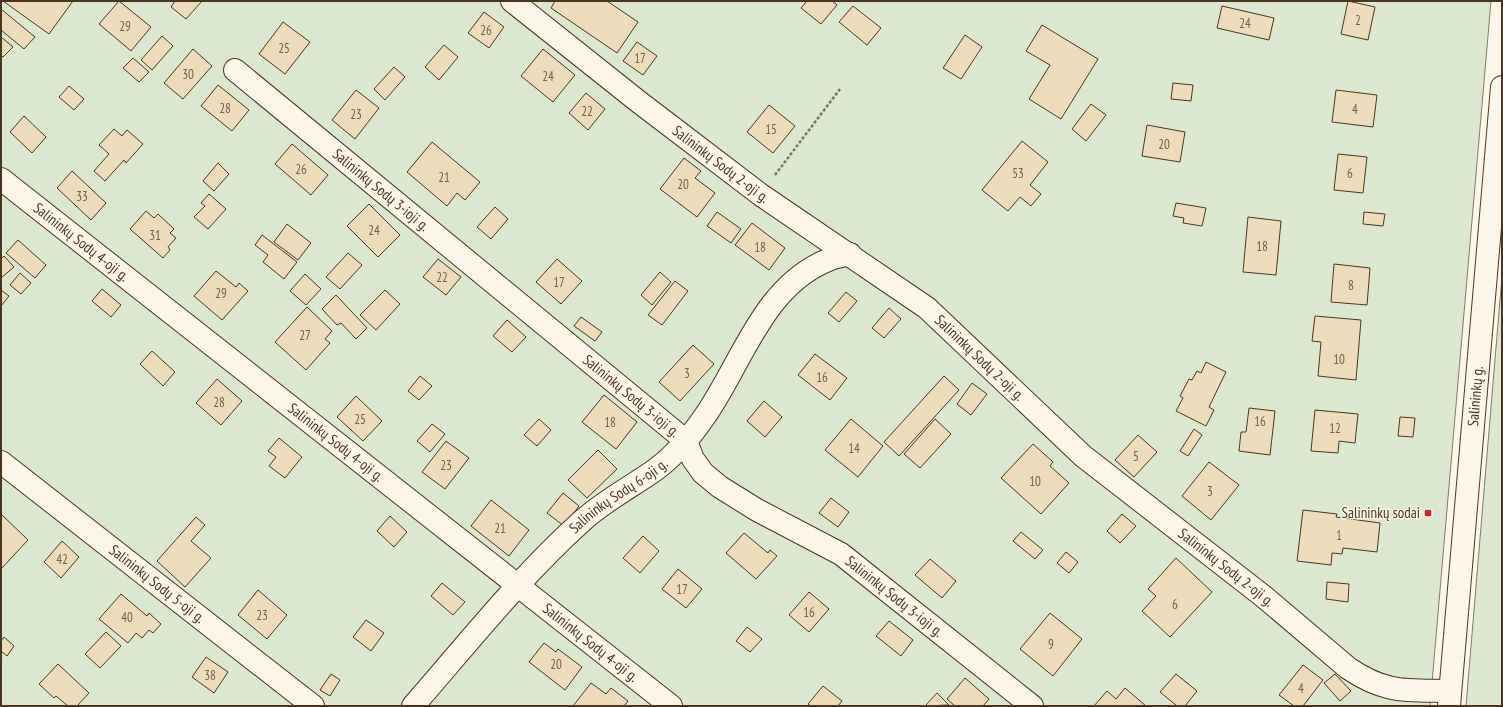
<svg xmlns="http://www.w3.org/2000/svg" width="1503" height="707" viewBox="0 0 1503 707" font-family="'PT Sans Narrow',sans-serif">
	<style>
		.green { fill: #dce7d0; stroke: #887966 }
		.building { fill: #ecdcbc; stroke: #4a3520 }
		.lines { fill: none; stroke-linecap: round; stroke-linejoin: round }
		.street-casing { stroke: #4a3520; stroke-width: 24 }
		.secondary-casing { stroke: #4a3520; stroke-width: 24 }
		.path { stroke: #7f6f5c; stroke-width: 2.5; stroke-dasharray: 3 2; stroke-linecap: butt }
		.street { stroke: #fbf6e9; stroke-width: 22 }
		.secondary { stroke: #fbf6e9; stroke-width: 22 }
		.poi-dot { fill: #c62828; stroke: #fbf6e9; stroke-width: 1.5 }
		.labels { text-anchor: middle; stroke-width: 3; stroke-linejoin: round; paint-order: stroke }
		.number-label { font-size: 13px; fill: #725f47 }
		.street-label { font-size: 15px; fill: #4a3520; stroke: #fbf6e9 }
		.poi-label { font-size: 15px; fill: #4a3520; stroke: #fbf6e9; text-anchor: end }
	</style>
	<rect width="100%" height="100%" fill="#fbf6e9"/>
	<path class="green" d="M1,1H1491L1430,706H1Z
		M1502,276V706H1466Z"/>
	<path class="building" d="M3,1H73L49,34Z
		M119,1L151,27L131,51L99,24Z
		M175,1H202L186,19L171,7Z
		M555,1H607L638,22L617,53L551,8Z
		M807,1H832L837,5L821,24L801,8Z
		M1348,1L1375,7L1368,40L1341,34Z
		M853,6L881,28L867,45L839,22Z
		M1222,6L1274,18L1269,40L1217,28Z
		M1,9L35,37L24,49L1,30Z
		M484,12L504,27L489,48L468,33Z
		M283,22L310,42L285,74L259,54Z
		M1042,25L1098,59L1061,119L1029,99L1050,65L1026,51Z
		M965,35L982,47L961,79L943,68Z
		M162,36L173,46L152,70L141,60Z
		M1,37L13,47L3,57L1,56Z
		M637,42L657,56L643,75L623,61Z
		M444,45L458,57L439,80L425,67Z
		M193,49L212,66L183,99L164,83Z
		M543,49L575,75L553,102L521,76Z
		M133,58L149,72L139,82L123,68Z
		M394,67L405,77L385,100L374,89Z
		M1173,83L1193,85L1191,101L1171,99Z
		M218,85L249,110L232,131L201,106Z
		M69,86L84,99L74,110L59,97Z
		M356,90L379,108L355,139L332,120Z
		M1336,90L1377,95L1373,127L1332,122Z
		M586,93L605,109L588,130L569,113Z
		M1091,104L1106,115L1086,141L1072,129Z
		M769,105L795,126L773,153L747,132Z
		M24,116L46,137L32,153L10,132Z
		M1147,125L1185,132L1180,162L1142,156Z
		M114,129L122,136L127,130L143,144L126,163L124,160L105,181L94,171L109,154L99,145Z
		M1022,141L1048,162L1030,185L1041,194L1031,206L1020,197L1008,211L982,190Z
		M432,142L480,182L465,200L457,193L447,206L407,172Z
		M292,144L328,175L311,195L275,164Z
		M1338,154L1367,157L1363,193L1334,190Z
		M684,158L701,171L695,178L715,193L697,217L660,189Z
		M218,163L229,174L214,191L203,181Z
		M72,171L106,203L91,220L57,188Z
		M209,194L226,209L208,229L194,217L205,206L201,203Z
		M1176,203L1206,208L1202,226L1183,223L1184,218L1173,216Z
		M369,204L400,235L378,257L347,226Z
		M495,207L508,219L491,239L477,227Z
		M146,211L154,218L158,214L174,229L170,233L176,238L168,247L170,250L163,258L130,229Z
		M717,212L741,229L731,243L707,226Z
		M1364,212L1385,214L1383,226L1363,224Z
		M1248,217L1281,221L1276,275L1243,272Z
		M752,223L785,248L769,270L735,245Z
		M287,224L311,243L298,260L274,242Z
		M262,235L297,262L284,279L263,262L268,255L255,245Z
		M18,240L46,265L35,278L6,253Z
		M348,253L362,265L340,289L326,277Z
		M4,256L14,267L1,278V259Z
		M438,259L461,277L446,295L423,277Z
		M557,259L582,281L561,304L536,282Z
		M1334,264L1370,268L1367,305L1331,302Z
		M216,271L236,287L239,283L248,291L222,320L194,296Z
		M660,272L671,282L652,305L641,295Z
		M20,273L31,283L21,294L10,285Z
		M305,274L321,289L306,305L290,291Z
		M675,281L688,291L662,325L648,315Z
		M102,289L121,305L111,317L92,301Z
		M1,290L9,296L1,306Z
		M385,290L400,304L376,330L360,315Z
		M846,292L857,301L839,322L828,313Z
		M336,295L367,328L356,339L341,323L337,325L322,309Z
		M307,307L332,331L325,339L330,343L306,370L275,342Z
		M889,308L901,319L884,338L872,328Z
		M1315,316L1361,320L1356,380L1318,376L1321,342L1312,341Z
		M581,317L602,332L595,341L574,326Z
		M507,320L526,337L512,352L493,336Z
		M693,345L714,364L680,401L659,382Z
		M152,351L175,372L163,386L140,364Z
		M815,354L847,378L830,400L798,375Z
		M1206,362L1226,372L1209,407L1214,410L1206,426L1176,411L1183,398L1180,396L1189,379L1192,380L1197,371L1201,373Z
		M420,376L432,386L419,400L408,391Z
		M944,376L959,390L899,456L884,442Z
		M217,379L242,401L221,425L196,403Z
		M972,383L987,394L971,415L957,404Z
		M604,395L637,422L616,449L582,422Z
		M356,396L382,421L363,441L337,417Z
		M764,401L782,417L765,437L747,421Z
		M1249,408L1275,411L1270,455L1239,451L1241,432H1246Z
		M1315,410L1358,414L1355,443L1339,441L1338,453L1311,451Z
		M1400,417L1415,418L1413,437L1398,436Z
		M539,419L551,430L537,446L524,435Z
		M851,419L883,446L858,477L825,450Z
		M935,419L951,434L920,468L904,454Z
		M432,424L445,434L430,452L417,441Z
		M1194,429L1202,435L1188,456L1180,451Z
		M1138,435L1157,452L1134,477L1115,460Z
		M279,438L302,457L285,478L269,466L276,457L268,451Z
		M446,441L469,458L445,489L422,472Z
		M1033,444L1053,462L1050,466L1069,483L1041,514L1001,478Z
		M598,450L617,469L587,498L568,480Z
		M1209,462L1239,485L1211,520L1182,496Z
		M563,493L579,506L564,526L547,513Z
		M831,498L849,512L838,527L819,513Z
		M491,500L529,530L509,556L471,526Z
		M1303,510L1337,514L1336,517L1380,523L1377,552L1343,548L1342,554L1332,553L1331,565L1297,561Z
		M1,514L28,540L1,569Z
		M1122,514L1136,526L1120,543L1107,531Z
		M390,516L407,532L394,547L377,531Z
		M196,517L205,525L191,541L211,558L185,587L157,561Z
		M1021,532L1043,550L1035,559L1013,541Z
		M744,533L768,553L770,550L777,556L756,579L726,553Z
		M643,536L659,551L640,573L623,558Z
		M62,541L79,557L61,578L44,562Z
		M1066,552L1078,562L1069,573L1057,563Z
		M1176,558L1212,592L1170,637L1142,611L1156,596L1148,589Z
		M930,559L956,581L942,598L915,575Z
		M678,569L702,589L686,608L662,589Z
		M1327,582L1349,584L1348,602L1326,599Z
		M442,583L465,602L453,615L431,596Z
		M258,590L287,615L267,639L238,615Z
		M809,592L829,609L809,632L789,615Z
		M121,594L147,616L149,613L161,624L153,633L149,630L142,638L136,633L128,643L99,619Z
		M1050,613L1082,639L1053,676L1020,649Z
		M366,620L384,633L371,651L353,637Z
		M889,621L913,640L901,656L876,636Z
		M747,627L762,639L750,652L736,641Z
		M106,632L121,646L100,668L85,654Z
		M4,637L14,646L7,656L1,651V641Z
		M544,643L556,652L558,649L582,667L565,690L529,662Z
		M206,657L228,672L214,693L192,677Z
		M58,664L89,693L77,706H68L56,696L54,698L39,684Z
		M1303,665L1323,680L1303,706H1294L1279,695Z
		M331,674L340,680L330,696L320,690Z
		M1176,674L1197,691L1185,706H1177L1160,692Z
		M1335,674L1351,691L1340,701L1324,683Z
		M965,678L989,699L983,706H955L947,699Z
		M591,683L606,694L611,688L628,701L624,706H573Z
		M823,686L842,701L838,706H811L808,704Z
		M1125,688L1146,706H1094L1107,691L1116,699Z
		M937,693L949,705L925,706Z"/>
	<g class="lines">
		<defs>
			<g id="street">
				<path id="s1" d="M512,1L639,102L761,195L927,308L1083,456L1263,596L1348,668C1386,694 1407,690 1450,691"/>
				<path id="s2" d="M235,70L686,441L693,459L703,473L720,487L757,510L841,554L1032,706"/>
				<path id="s3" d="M1,179L671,706"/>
				<path id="s4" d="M1,462L313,706"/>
				<path id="s5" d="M413,706C468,643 520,577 582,521C604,501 631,487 655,470C674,456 692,435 705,416C742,363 763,286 828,260C835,257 843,256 850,254"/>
			</g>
			<g id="secondary">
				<path id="s6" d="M1449,706L1502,87"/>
			</g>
		</defs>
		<use href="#street" class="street-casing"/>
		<use href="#secondary" class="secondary-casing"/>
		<path class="path" d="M775,175L840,89"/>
		<use href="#street" class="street"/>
		<use href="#secondary" class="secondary"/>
	</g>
	<rect class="poi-dot" x="1424" y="509" width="8" height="8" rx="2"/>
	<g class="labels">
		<g class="number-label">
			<text x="1358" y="25">2</text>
			<text x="1245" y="28">24</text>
			<text x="125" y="31">29</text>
			<text x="486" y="35">26</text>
			<text x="284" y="53">25</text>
			<text x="640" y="63">17</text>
			<text x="188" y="79">30</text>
			<text x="548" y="81">24</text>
			<text x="225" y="113">28</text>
			<text x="1355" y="114">4</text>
			<text x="587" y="116">22</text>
			<text x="356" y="119">23</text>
			<text x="771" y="134">15</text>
			<text x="1164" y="149">20</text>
			<text x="301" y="174">26</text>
			<text x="1018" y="178">53</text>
			<text x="1350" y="178">6</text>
			<text x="444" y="182">21</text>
			<text x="683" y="189">20</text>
			<text x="82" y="201">33</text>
			<text x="374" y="235">24</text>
			<text x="155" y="240">31</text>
			<text x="1262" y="251">18</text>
			<text x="760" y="252">18</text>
			<text x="442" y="282">22</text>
			<text x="559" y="287">17</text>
			<text x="1351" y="290">8</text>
			<text x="221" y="298">29</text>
			<text x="305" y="340">27</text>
			<text x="1339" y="364">10</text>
			<text x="687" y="378">3</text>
			<text x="822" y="382">16</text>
			<text x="219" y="407">28</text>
			<text x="360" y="424">25</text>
			<text x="1260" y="426">16</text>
			<text x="610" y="427">18</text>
			<text x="1335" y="433">12</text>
			<text x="854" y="453">14</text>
			<text x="1136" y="461">5</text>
			<text x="446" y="470">23</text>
			<text x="1035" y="486">10</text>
			<text x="1210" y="496">3</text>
			<text x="500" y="533">21</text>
			<text x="1339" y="540">1</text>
			<text x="62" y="564">42</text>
			<text x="682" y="594">17</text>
			<text x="1175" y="609">6</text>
			<text x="809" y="617">16</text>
			<text x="262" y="620">23</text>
			<text x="127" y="622">40</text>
			<text x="1051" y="649">9</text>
			<text x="556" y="669">20</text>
			<text x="210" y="680">38</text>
			<text x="1301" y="693">4</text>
		</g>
		<g class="street-label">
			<text dy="5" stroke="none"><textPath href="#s1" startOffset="265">Salininkų Sodų 2-oji g.</textPath></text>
			<text dy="5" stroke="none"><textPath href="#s2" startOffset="189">Salininkų Sodų 3-ioji g.</textPath></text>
			<text dy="5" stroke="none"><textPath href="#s3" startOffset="102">Salininkų Sodų 4-oji g.</textPath></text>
			<text dy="5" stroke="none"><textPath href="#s1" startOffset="589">Salininkų Sodų 2-oji g.</textPath></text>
			<text dy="5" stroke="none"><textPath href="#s2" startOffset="513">Salininkų Sodų 3-ioji g.</textPath></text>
			<text dy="5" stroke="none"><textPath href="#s6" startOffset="311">Salininkų g.</textPath></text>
			<text dy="5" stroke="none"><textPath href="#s3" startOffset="426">Salininkų Sodų 4-oji g.</textPath></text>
			<text dy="5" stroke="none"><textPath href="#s5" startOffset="295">Salininkų Sodų 6-oji g.</textPath></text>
			<text dy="5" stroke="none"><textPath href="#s1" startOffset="913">Salininkų Sodų 2-oji g.</textPath></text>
			<text dy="5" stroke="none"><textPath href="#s4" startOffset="198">Salininkų Sodų 5-oji g.</textPath></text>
			<text dy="5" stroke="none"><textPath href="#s2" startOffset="849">Salininkų Sodų 3-ioji g.</textPath></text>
			<text dy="5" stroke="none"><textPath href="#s3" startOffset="750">Salininkų Sodų 4-oji g.</textPath></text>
		</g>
		<g class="poi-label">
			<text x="1420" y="518">Salininkų sodai</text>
		</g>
	</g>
	<rect width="1503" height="707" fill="none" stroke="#4a3520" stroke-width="4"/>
</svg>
